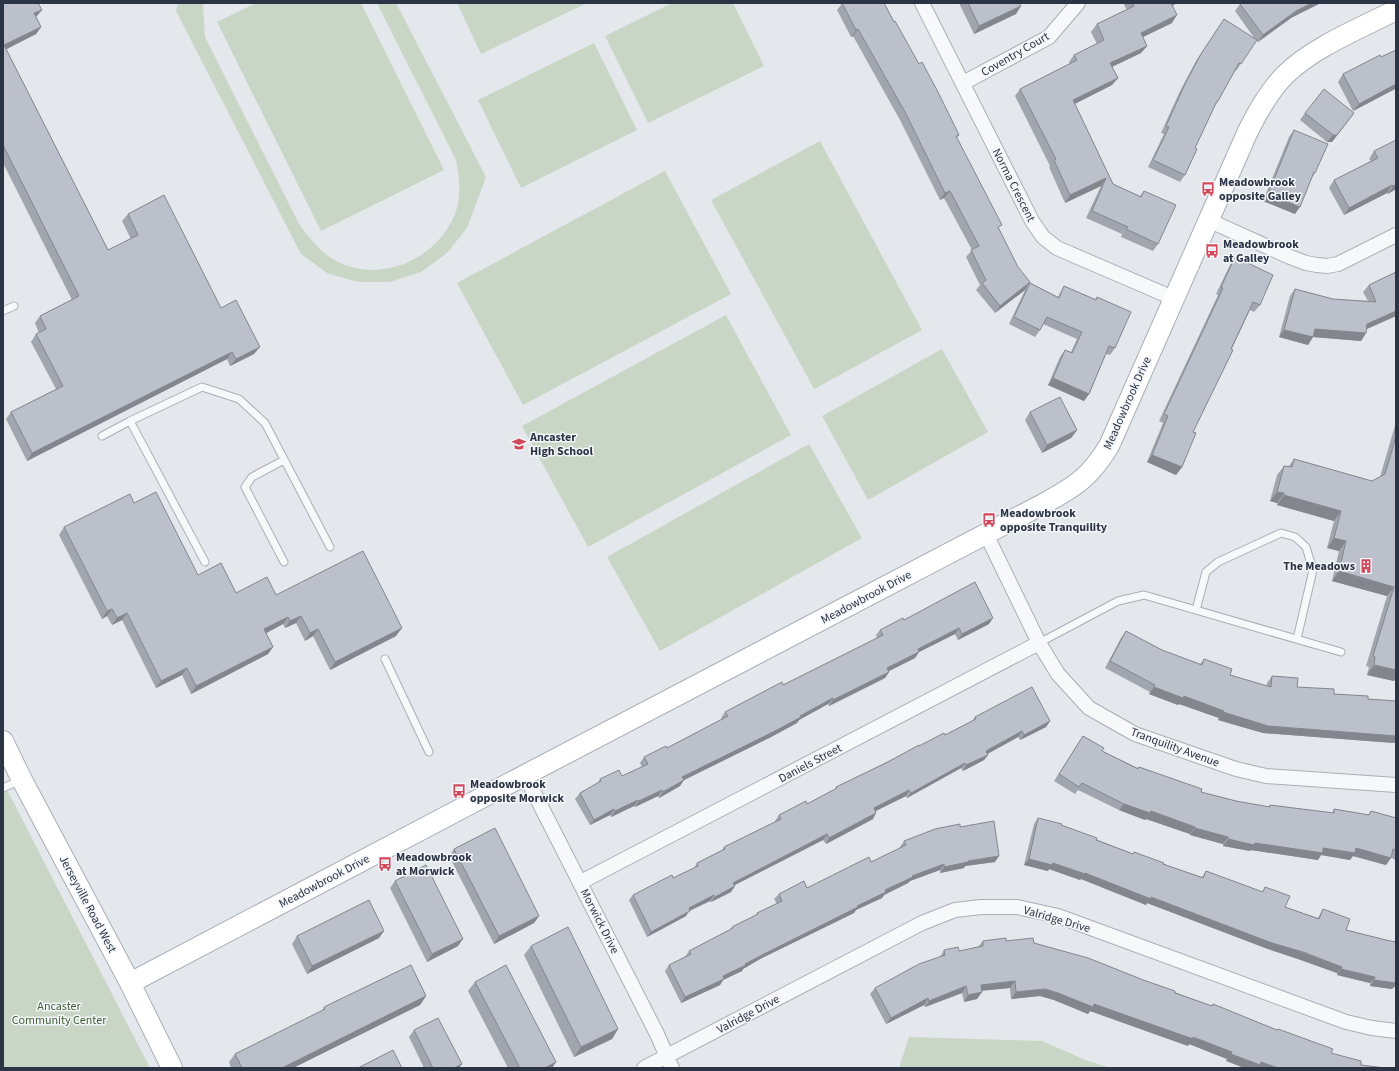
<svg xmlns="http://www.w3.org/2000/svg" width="1399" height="1071" viewBox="0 0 1399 1071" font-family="'Source Sans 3',sans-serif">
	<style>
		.green { fill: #c9d6c5 }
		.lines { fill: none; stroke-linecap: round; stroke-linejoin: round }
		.lane-casing { stroke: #a9aeb7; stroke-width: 9 }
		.street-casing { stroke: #a9aeb7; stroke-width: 16 }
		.secondary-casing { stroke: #a9aeb7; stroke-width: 22 }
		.lane { stroke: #f7f8fa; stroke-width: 7 }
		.street { stroke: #f7f8fa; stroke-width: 14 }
		.secondary { stroke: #fff; stroke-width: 20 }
		.wall { fill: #a1a5ae }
		.shaded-wall { fill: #83868d }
		.building { fill: #bbc0ca; stroke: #83868d }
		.labels { text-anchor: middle; stroke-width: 3; stroke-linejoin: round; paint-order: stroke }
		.street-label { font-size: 12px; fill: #2b3445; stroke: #f4f6f9 }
		.poi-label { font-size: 12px; font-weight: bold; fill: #2b3445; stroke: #f4f6f9; text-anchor: start }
		.park-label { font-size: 12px; fill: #3f6138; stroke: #f4f6f9 }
	</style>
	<rect width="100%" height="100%" fill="#e4e7ec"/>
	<path class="green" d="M178,3H203L205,37L299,224C309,237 319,251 333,259C379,287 442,258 457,208C461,192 459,176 456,160L377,3H396L486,177L467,228L447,253L421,272L390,282H358L327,273L301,254L176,11Z
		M256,3H361L444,170L321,231L217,22Z
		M457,3H587L481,54Z
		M672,3H733L764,66L648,123L605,36Z
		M594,43L637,130L521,188L478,100Z
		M820,141L922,330L814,389L711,200Z
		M665,171L731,294L523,405L457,283Z
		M726,315L791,435L588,547L522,426Z
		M942,349L988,432L868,500L822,416Z
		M809,444L862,538L660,651L607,557Z
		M3,782L150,1068H3Z
		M909,1037L1042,1041L1088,1061L1111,1068H899Z"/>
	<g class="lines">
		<defs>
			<path id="lane" d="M3,311L14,306
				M130,421L205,562
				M102,436L130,421L202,387L239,399L265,423L330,547
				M284,562L245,487L252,477L284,460
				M1196,610L1206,572L1218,562L1281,533L1295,537L1306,547L1313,570L1297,639
				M1039,643L1118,601L1144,595L1341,652
				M385,659L429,752
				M3,788L21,780"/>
			<path id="street" d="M922,3L1032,221L1043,237L1057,248L1173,298
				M963,83L1049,37L1078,3
				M1208,220L1290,257L1306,263L1317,265L1327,266L1338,264L1396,235
				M986,534L1039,643L1058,674L1089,708L1135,734L1236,769L1266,776L1396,785
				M525,775L657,1034L672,1068
				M581,882L1039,643
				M644,1068L922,923L955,910L981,907H1017L1058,916L1346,1022L1372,1028L1396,1031"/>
			<path id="secondary" d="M3,741L22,780L130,983L172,1068
				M130,983L525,775L1045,503C1076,486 1090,477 1109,446L1248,131C1258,111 1269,91 1285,75C1313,47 1361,28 1396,10"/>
		</defs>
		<use href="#lane" class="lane-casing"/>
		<use href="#street" class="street-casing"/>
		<use href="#secondary" class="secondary-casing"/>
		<use href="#lane" class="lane"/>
		<use href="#street" class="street"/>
		<use href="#secondary" class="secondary"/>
	</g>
	<path class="wall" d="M3,3L36,17L41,27L36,34L6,49L108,250L131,239L122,221L128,214L221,308L254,354L230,366L227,359L27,461L6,419L11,412L56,389L31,342L36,334L39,333L35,323L40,316L72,300L3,163Z
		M840,3H884L894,22L959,135L957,138L999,229L1025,290L995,313L976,290L980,285L966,257L972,250L944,198L940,200L900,120L853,36L851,37L837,10L841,5Z
		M959,3H1019L1016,14L974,34Z
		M1123,3H1177L1172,6V23L1142,37L1147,46L1141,53L1112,67L1118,78L1112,85L1075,104L1113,184L1140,196L1144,191L1158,244L1153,251L1121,237L1122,234L1086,218L1101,186L1065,203L1049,167L1050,166L1015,96L1020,89L1070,64L1069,62L1074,55L1097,44L1091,32L1097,24L1127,10Z
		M1240,4L1291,18L1258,42L1256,40L1236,71L1235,70L1218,101L1214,107L1195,148L1185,175L1180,182L1148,167L1164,134L1161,133L1180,91L1196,61L1224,19L1255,39L1235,11Z
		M1396,50V92L1395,89L1353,111L1338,82L1343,74Z
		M1305,113H1354L1332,142H1327L1300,120Z
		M1294,130L1315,173L1312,178L1295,214L1263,201L1289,137Z
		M1374,151L1396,189L1388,194L1387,193L1344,215L1329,188L1334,180L1371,161L1369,159Z
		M1235,257L1260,305L1254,312L1250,310L1193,432L1182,467L1176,475L1147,462L1163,423L1159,421L1218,295L1216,294L1230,265Z
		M1396,272V316L1367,329L1366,333L1361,341L1313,337L1308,345L1279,337L1290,296L1295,289L1333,299L1368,301L1363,292L1369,285Z
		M1030,283L1058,297L1060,293L1064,286L1095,299L1097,297L1115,348L1110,355L1106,354L1089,394L1084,401L1048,385L1060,357L1065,350L1071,352L1077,339L1043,324L1040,330L1035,337L1009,324L1025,290Z
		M1030,412L1077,430L1071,438L1042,453L1025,420Z
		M1396,422V678L1394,681L1367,675L1369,667L1366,666L1387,596L1332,581L1339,551L1327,548L1334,521L1277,505V503L1270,501L1277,475L1284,466H1289L1294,459L1372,481L1380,477Z
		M134,503L198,575L236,593L276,595L396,636L330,670L313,636L305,641L296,623L285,628L283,624L266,633L273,647L268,654L191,694L182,675L156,688L122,620L112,625L107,616L102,619L59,535L64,527Z
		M904,620L989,624L958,640L955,634L919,652L915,658L889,671V672L885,678L829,706L828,704L799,720L797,723L771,737L684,780L680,786L659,798L658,796L635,807L634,806L611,817L610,815L590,825L575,799L580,793L598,783L600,779L622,776L642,767L640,763L644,757L667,748L722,719L721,718L725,712L783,685L877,638L876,635L880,630Z
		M1126,631L1162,650L1200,664L1204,659L1230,675L1267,686V683L1272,676L1297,687L1334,694L1368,699L1396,741L1394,743L1263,733L1218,720L1219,718L1179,704L1178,705L1149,694L1150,692L1105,668L1121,638Z
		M975,717L1050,721L1046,727L1020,740L1018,737L987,754L988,755L984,760L963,771L961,768L907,798L906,796L875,811L873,819L826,844L823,840L734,885L735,886L731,892L711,902L710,901L689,911L686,916L647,937L629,900L633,895L673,878L694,868L697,863L722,850L724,847L775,822V821L779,815L807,804L834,790L836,787L919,746L945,735L972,721Z
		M1083,736L1102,751L1138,768L1139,767L1201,792L1236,801L1269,807L1270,805L1332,813L1334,809L1368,815L1371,811L1396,818V861L1391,857L1386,865L1353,856L1350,860L1321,855L1318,860L1251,850L1250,851L1223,846V844L1190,835V834L1146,819L1145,820L1119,810L1078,790L1075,794L1054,781Z
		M1038,818L1061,825L1133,854L1134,852L1163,864L1202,877L1206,871L1262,892L1265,887L1285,907L1318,918L1319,916L1323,909L1346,930L1386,940L1396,942V987H1394L1392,989L1370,986V983L1337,975V973L1298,959L1268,949L1147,903L1146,905L1081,879L1080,880L1049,869L1048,871L1024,865L1034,824Z
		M960,827L995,862L965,866L964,868L940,873V870L910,881L908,883L884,895L882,898L856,910L854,913L760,959L743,969L742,971L723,980L720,985L681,1003L665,971L669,965L685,957L689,951L730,930L732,927L756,915L757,913L777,904L774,899L779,894L807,888L871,862L901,848L900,847L904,841Z
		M454,849L539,916L534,923L494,944L449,856Z
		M395,881L458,946L427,962L390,888Z
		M297,936L379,938L307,974L292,944Z
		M983,941H1006L1034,943L1146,981L1211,1006L1213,1004L1277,1030L1333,1049L1226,1061L1227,1059L1189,1044L1188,1046L1090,1011L1088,1014L1054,1000L1040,996L1011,999L1010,988L982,991V992L977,999L964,1002L962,993L925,1007L924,1005L886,1024L870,994L875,988L940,957L944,950L959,951L978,947Z
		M531,946L618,1029L612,1039L574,1057L524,955Z
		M475,982L556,1062L552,1068H508L468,991Z
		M426,996L420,1005L293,1068H231L229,1062L235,1054L322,1011L324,1007Z
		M414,1030L459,1068H424L409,1037Z"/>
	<path class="shaded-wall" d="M1170,3H1177L1165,10Z
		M1312,3H1321L1291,18L1258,42L1263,35L1296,11Z
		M1021,6L1016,14L974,34L979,26Z
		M42,10L36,17L29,21L34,13Z
		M1177,15L1172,23L1135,41L1141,33Z
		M41,27L36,34L3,51L4,45Z
		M858,29L853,36L851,37L856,30Z
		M1147,46L1141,53L1105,70L1110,63Z
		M1118,78L1112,85L1068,107L1073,100Z
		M1396,84V87L1395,89L1353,111L1359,104Z
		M1354,113L1332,142H1327L1333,135Z
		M1106,178L1101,186L1065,203L1070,195Z
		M1392,185L1387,193L1344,215L1349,208Z
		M1396,185V189L1388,194L1393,186Z
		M950,191L944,198L940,200L945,193Z
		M1268,194L1300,207L1295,214L1263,201Z
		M1030,282L1025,290L995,313L1000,306Z
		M1396,311V316L1362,331L1367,324Z
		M1315,329L1366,333L1361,341L1313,337L1308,345L1279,337L1284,330Z
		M260,347L254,354L230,366L236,359Z
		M232,352L227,359L27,461L32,453Z
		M1053,378L1089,394L1084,401L1048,385Z
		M1077,430L1071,438L1042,453L1047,445Z
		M1152,455L1182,467L1176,475L1147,462Z
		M1277,492L1284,493L1277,503L1270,501Z
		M1284,495L1341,511L1334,521L1277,505Z
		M1334,538L1346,541L1339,551L1327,548Z
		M1339,571L1394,587L1387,596L1332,581Z
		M112,609L107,616L102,619L107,611Z
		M127,613L122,620L112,625L117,618Z
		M301,616L296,623L285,628L290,621Z
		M288,617L283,624L259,637L264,629Z
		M993,618L989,624L958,640L962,634Z
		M402,628L396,636L330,670L335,662Z
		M959,628L955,634L919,652L915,658L883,674L887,668L918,649Z
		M318,629L313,636L305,641L310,633Z
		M273,647L268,654L191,694L196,686Z
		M1374,665L1396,670V678L1394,681L1367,675Z
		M187,668L182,675L156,688L161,681Z
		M889,672L885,678L829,706L833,700Z
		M1154,687L1184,696L1224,711L1219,718L1179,704L1178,705L1149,694Z
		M833,698L828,704L799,720L797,723L771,737L678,783L682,777Z
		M1223,712L1396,736V741L1394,743L1263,733L1218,720Z
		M1050,721L1046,727L1020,740L1024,735Z
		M1022,731L1018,737L982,757L986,751Z
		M988,755L984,760L963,771L966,765Z
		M965,763L961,768L907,798L911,793Z
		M684,780L680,786L659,798L663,792Z
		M662,790L658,796L635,807L639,801Z
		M909,790L906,796L870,814L874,808Z
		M638,800L634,806L611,817L615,811Z
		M1124,804L1151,811L1195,827L1190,834L1146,819L1145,820L1119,810Z
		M614,809L610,815L590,825L594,820Z
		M876,813L873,819L826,844L829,838Z
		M1195,828L1228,837L1223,844L1190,835Z
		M827,834L823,840L729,888L733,883Z
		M1228,839L1255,843L1323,848H1356L1391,858L1386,865L1353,856L1350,860L1321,855L1318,860L1251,850L1250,851L1223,846Z
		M999,856L995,862L965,866L964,868L940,873L944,867L968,861Z
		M1029,859L1053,863L1085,873L1342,967L1337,973L1298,959L1268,949L1147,903L1146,905L1081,879L1080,880L1049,869L1048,871L1024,865Z
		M944,864L940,870L910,881L908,883L884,895L882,898L856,910L854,913L760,959L743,969L742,971L723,980L720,985L681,1003L685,997L764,954L857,906L912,876Z
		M735,886L731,892L711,902L715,897Z
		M714,895L710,901L689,911L686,916L647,937L651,932L689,908Z
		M539,916L534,923L494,944L499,936Z
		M384,931L379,938L307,974L312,966Z
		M463,939L458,946L427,962L432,954Z
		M1341,969L1375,977L1370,983L1337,975Z
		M1374,980L1396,982V987H1394L1392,989L1370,986Z
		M1015,981L1010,988L976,991L981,985Z
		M966,986L962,993L925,1007L929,1001Z
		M1045,989L1094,1004L1193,1037L1232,1052L1227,1059L1189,1044L1188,1046L1090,1011L1088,1014L1054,1000L1040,996L1011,999L1016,992Z
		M982,992L977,999L964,1002L968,995Z
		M426,996L420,1005L293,1068H282Z
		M928,998L924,1005L886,1024L891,1018Z
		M618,1029L612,1039L574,1057L581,1047Z
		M1231,1054L1261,1062L1278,1068H1244L1226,1061Z
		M556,1062L552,1068H545Z
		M462,1064L459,1068H454Z"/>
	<path class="building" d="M3,3H38L42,10L34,13L41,27L4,45L108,250L138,235L128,214L164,195L221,308L236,300L260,347L236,359L232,352L32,453L11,412L63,386L36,334L46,329L40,316L79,296L3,145Z
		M842,3H884L894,22L895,21L919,64L922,62L939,94L959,135L956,136L1002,225L998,227L1018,267L1030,282L1000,306L982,283L986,280L971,250L979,246L950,191L945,193L905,112L858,29L856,30Z
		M968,3H1019L1021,6L979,26Z
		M1132,3H1171L1177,15L1141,33L1147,46L1110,63L1118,78L1073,100L1113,184L1141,197L1144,191L1176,205L1158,244L1126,229L1128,227L1092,211L1106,178L1070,195L1054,160L1056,159L1020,89L1077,60L1074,55L1104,40L1097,24L1134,6Z
		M1242,3H1312L1296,11L1263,35L1240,4Z
		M1224,19L1257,40L1241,64L1239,63L1218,101H1217L1195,148L1197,149L1185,175L1153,160L1169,127L1166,126L1185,84L1201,54Z
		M1396,50V84L1359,104L1343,74L1380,55L1381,57Z
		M1324,89L1354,113L1337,135H1333L1305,113Z
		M1294,130L1328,144L1315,173L1314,172L1300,207L1268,194Z
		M1396,140V185L1393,186L1392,185L1349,208L1334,180L1378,158L1374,151Z
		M1235,257L1273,275L1260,305L1253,302L1231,349L1233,350L1193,432L1196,433L1182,467L1152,455L1168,416L1164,414L1223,288L1221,287Z
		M1396,272V311L1367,324L1366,333L1315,329L1313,337L1284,330L1295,289L1333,299L1376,302L1369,285Z
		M1030,283L1059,298L1064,286L1096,300L1097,297L1131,312L1115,348L1109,346L1089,394L1053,378L1065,350L1072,353L1082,332L1047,317L1040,330L1014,317Z
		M1060,397L1077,430L1047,445L1030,412Z
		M1396,437V670L1374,665L1375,657L1373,656L1394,587L1339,571L1346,541L1334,538L1341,511L1284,495V493L1277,492L1284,466L1292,467L1294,459L1372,481L1385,474Z
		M156,492L198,575L221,563L236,593L267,577L276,595L363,551L402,628L335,662L318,629L310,633L301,616L290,621L288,617L264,629L273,647L196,686L187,668L161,681L127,613L117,618L112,609L107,611L64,527L130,494L134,503Z
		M975,582L993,618L962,634L959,628L918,649L919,652L887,668L889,672L833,700V698L800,716L801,717L775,731L682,777L684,780L663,792L662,790L639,801L638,800L615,811L614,809L594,820L580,793L601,781L600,779L619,770L622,776L648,764L644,757L666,746L667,748L728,716L725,712L782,682L783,685L883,635L880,630L903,618L904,620Z
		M1126,631L1162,650L1202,665L1204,659L1232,669L1230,675L1271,687L1272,676L1298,678L1297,687L1334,689V694L1368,696V699L1396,701V736L1268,726L1223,712L1224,711L1184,696L1183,698L1154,687L1155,685L1110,661Z
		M1032,687L1050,721L1024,735L1022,731L986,751L988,755L966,765L965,763L911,793L909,790L874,808L876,813L829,838L827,834L733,883L735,886L715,897L714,895L689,908L690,911L651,932L633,895L672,875L673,878L698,866L697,863L725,849L724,847L781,819L779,815L806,801L807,804L837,788L836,787L886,763L919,745V746L944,733L945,735L976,719L975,717Z
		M1083,736L1104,748L1102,751L1138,769L1139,767L1202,789L1201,792L1236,801L1270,807V805L1334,813V809L1369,815L1371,811L1396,818V851L1393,849L1391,858L1356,848L1355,853L1323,848V853L1255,843L1254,845L1228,839V837L1195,828V827L1151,811L1150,813L1124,804L1082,783L1079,787L1059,774Z
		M1038,818L1062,824L1061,825L1097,838L1096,840L1133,854L1134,852L1164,863L1163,864L1203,878L1206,871L1263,892L1265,887L1290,896L1285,907L1319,919L1323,909L1350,919L1346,930L1386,940L1396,942V983L1374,980L1375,977L1341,969L1342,967L1303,952L1272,943L1151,897V899L1085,873V874L1053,863L1052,865L1029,859Z
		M994,821L999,856L968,861V862L944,867V864L912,876L913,877L885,890L886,892L857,906L858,907L764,954L745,964L746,965L723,976L724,979L685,997L669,965L691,954L689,951L733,928L732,927L758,914L757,913L782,901L779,894L804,881L807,888L869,857L871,862L906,845L904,841L935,829L960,824V827Z
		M495,828L539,916L499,936L454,849Z
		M426,865L463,939L432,954L395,881Z
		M369,900L384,931L312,966L297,936Z
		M568,927L618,1029L581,1047L531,946Z
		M1006,938V941L1033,938L1034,943L1088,958L1146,981L1175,991V993L1212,1006L1213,1004L1277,1030L1278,1029L1333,1049L1331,1053L1361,1061V1065L1385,1068H1278L1261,1062L1260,1065L1231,1054L1232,1052L1193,1037V1039L1094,1004L1093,1007L1058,993L1045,989L1016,992L1015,981L981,985L982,992L968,995L966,986L929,1001L928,998L891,1018L875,988L919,964L945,955L944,950L958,947L959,951L983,946V941Z
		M411,965L426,996L282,1068H242L235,1054L325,1009L324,1007Z
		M506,965L556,1062L545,1068H520L475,982Z
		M438,1018L462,1064L454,1068H433L414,1030Z
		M393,1050L402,1068H358Z"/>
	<defs>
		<symbol id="bus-bare" viewBox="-9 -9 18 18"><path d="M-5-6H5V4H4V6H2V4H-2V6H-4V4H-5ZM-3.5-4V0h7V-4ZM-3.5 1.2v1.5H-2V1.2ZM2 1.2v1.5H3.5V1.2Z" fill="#d1495b" stroke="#f4f6f9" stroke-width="2.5" paint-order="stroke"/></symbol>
		<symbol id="school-bare" viewBox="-9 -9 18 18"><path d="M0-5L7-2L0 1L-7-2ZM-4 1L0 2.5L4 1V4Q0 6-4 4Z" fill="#d1495b" stroke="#f4f6f9" stroke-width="2.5" paint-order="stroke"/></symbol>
		<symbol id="building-bare" viewBox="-9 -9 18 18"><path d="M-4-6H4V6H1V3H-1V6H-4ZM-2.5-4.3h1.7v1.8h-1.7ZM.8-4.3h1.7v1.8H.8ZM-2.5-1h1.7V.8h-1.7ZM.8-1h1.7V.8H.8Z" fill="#d1495b" stroke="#f4f6f9" stroke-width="2.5" paint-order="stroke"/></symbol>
	</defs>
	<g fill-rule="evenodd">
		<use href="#bus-bare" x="1198" y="179" width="20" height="20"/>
		<use href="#bus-bare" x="1202" y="241" width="20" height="20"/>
		<use href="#school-bare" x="509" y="434" width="20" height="20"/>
		<use href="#bus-bare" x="979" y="510" width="20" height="20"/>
		<use href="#building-bare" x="1356" y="556" width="20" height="20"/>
		<use href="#bus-bare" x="449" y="781" width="20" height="20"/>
		<use href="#bus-bare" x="375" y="854" width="20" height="20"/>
	</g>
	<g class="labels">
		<g class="street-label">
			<text transform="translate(1015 54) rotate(-30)" y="4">Coventry Court</text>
			<text transform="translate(1014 185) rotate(63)" y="4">Norma Crescent</text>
			<text transform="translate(1127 403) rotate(-66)" y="4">Meadowbrook Drive</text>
			<text transform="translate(866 597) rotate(-28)" y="4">Meadowbrook Drive</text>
			<text transform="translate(1175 747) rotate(20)" y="4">Tranquility Avenue</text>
			<text transform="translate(810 763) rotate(-28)" y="4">Daniels Street</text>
			<text transform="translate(324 881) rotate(-28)" y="4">Meadowbrook Drive</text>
			<text transform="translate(88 904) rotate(62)" y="4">Jerseyville Road West</text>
			<text transform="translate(1057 919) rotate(16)" y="4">Valridge Drive</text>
			<text transform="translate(600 921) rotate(63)" y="4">Morwick Drive</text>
			<text transform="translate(748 1014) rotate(-28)" y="4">Valridge Drive</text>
		</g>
		<g class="poi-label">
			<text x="1219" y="186">Meadowbrook<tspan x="1219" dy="14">opposite Galley</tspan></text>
			<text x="1223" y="248">Meadowbrook<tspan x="1223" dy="14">at Galley</tspan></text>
			<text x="530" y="441">Ancaster<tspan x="530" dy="14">High School</tspan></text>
			<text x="1000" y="517">Meadowbrook<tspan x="1000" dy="14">opposite Tranquility</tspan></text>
			<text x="1355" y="570" text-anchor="end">The Meadows</text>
			<text x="470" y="788">Meadowbrook<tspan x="470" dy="14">opposite Morwick</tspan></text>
			<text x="396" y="861">Meadowbrook<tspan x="396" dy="14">at Morwick</tspan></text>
		</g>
		<g class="park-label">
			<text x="59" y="1010">Ancaster<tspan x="59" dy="14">Community Center</tspan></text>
		</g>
	</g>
	<rect width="1399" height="1071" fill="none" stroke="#2b3445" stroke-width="8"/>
</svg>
